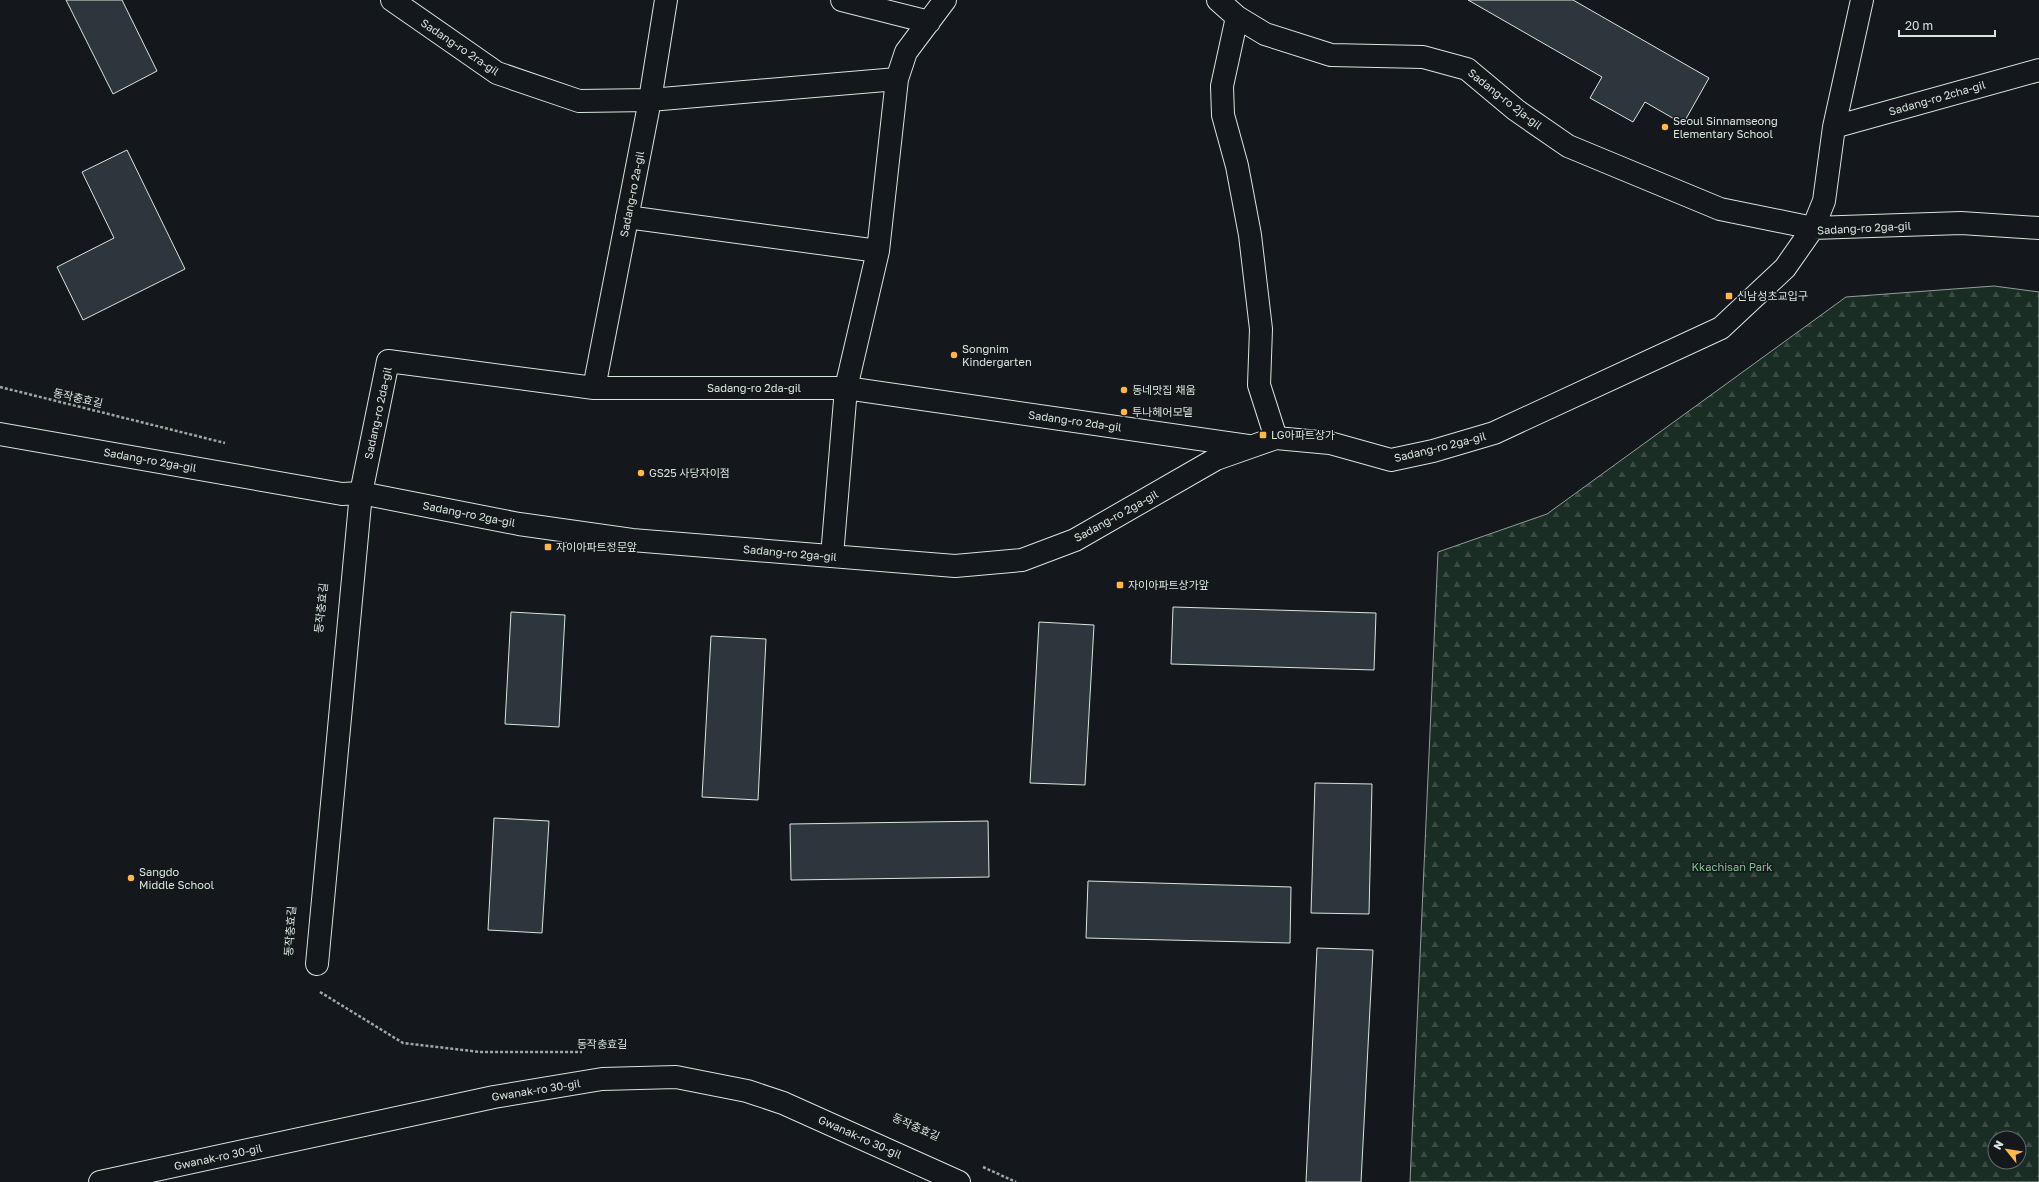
<svg xmlns="http://www.w3.org/2000/svg" width="2039" height="1182" viewBox="0 0 2039 1182" font-family="'Golos Text','Noto Sans KR',sans-serif">
	<style>
		.forest { fill: url(#forest-firs); stroke: #939e99; fill-rule: evenodd }
		.building { fill: #2c363c; stroke: #d8e6dc }
		.lines { fill: none; stroke-linecap: round; stroke-linejoin: round }
		.minor-casing { stroke: #d8e6dc; stroke-width: 24 }
		.path { stroke: #9da8a2; stroke-width: 2.5; stroke-dasharray: 3 2; stroke-linecap: butt }
		.minor { stroke: #14181c; stroke-width: 22 }
		.poi-dot { fill: #ffb74d; stroke: #14181c; stroke-width: 1.5 }
		.labels { text-anchor: middle; stroke-width: 3; stroke-linejoin: round; paint-order: stroke }
		.street-label { font-size: 11px; fill: #d8e6dc; stroke: #14181c }
		.poi-label { font-size: 11px; fill: #d8e6dc; stroke: #14181c; text-anchor: start }
		.park-label { font-size: 11px; fill: #8ac095; stroke: #14181c }
	</style>
	<defs>
		<pattern id="forest-firs" width="22" height="20" patternUnits="userSpaceOnUse"><rect width="22" height="20" fill="#1a2d24"/><path d="M5 1l3.5 6h-7zM16 11l3.5 6h-7z" fill="#3b4b43"/></pattern>
	</defs>
	<rect width="100%" height="100%" fill="#14181c"/>
	<path class="forest" d="M1994,286L2039,292V1182H1410L1438,552L1547,514L1846,297ZM1995,1138H2019V1162H1995Z"/>
	<path class="building" d="M66,0H122L157,71L113,94Z
		M1468,0H1573L1709,78L1683,124L1645,102L1633,122L1590,98L1602,77Z
		M127,150L185,269L83,320L57,267L114,238L82,172Z
		M1173,607L1376,613L1374,670L1171,664Z
		M511,612L565,615L559,727L505,724Z
		M1039,622L1094,625L1085,785L1030,783Z
		M711,636L766,639L758,800L702,797Z
		M1315,783L1372,784L1369,914L1311,913Z
		M494,818L549,821L542,933L488,930Z
		M988,821L989,877L791,880L790,824Z
		M1088,881L1291,887L1290,943L1086,938Z
		M1317,948L1373,950L1361,1182H1306Z"/>
	<g class="lines">
		<defs>
			<path id="minor" d="M392,0L497,73L579,101L650,100L897,79
				M842,0L929,22
				M1218,0L1237,17L1265,34L1331,55L1423,57L1467,69L1516,110L1568,146L1720,209L1813,228L1961,223L2039,228
				M1237,17L1222,86L1223,115L1237,166L1250,235L1261,329L1259,385L1276,438
				M1834,127L1862,0
				M627,217L878,251
				M594,388L650,100L666,0
				M0,434L342,494L361,493L519,524L632,540L955,566L1022,560L1075,540L1216,459L1276,438L1330,443L1391,460L1433,451L1494,433L1721,328L1785,268L1813,228L1824,201L1834,127L2039,70
				M832,556L846,388L878,251L897,79L906,52L945,0
				M317,964L361,493L388,361L594,388H846L1248,446
				M100,1182L494,1097L602,1079L676,1077L747,1091L783,1103L959,1182"/>
		</defs>
		<use href="#minor" class="minor-casing"/>
		<path class="path" d="M0,387L225,443
			M320,992L403,1043L480,1052H582
			M983,1167L1016,1182"/>
		<use href="#minor" class="minor"/>
	</g>
	<g class="poi-dot">
		<circle cx="1665" cy="127" r="4"/>
		<rect x="1725" y="292" width="8" height="8" rx="2"/>
		<circle cx="954" cy="355" r="4"/>
		<circle cx="1124" cy="390" r="4"/>
		<circle cx="1124" cy="412" r="4"/>
		<rect x="1259" y="431" width="8" height="8" rx="2"/>
		<circle cx="641" cy="473" r="4"/>
		<rect x="544" y="543" width="8" height="8" rx="2"/>
		<rect x="1116" y="581" width="8" height="8" rx="2"/>
		<circle cx="131" cy="878" r="4"/>
	</g>
	<g class="labels">
		<g class="street-label">
			<text transform="translate(460 47) rotate(34)" y="4">Sadang-ro 2ra-gil</text>
			<text transform="translate(1937 98) rotate(-16)" y="4">Sadang-ro 2cha-gil</text>
			<text transform="translate(1505 99) rotate(38)" y="4">Sadang-ro 2ja-gil</text>
			<text transform="translate(632 194) rotate(-79)" y="4">Sadang-ro 2a-gil</text>
			<text transform="translate(1864 228) rotate(-3)" y="4">Sadang-ro 2ga-gil</text>
			<text x="754" y="392">Sadang-ro 2da-gil</text>
			<text transform="translate(78 398) rotate(13)" y="4">동작충효길</text>
			<text transform="translate(378 413) rotate(-78)" y="4">Sadang-ro 2da-gil</text>
			<text transform="translate(1075 421) rotate(8)" y="4">Sadang-ro 2da-gil</text>
			<text transform="translate(1440 447) rotate(-14)" y="4">Sadang-ro 2ga-gil</text>
			<text transform="translate(150 460) rotate(10)" y="4">Sadang-ro 2ga-gil</text>
			<text transform="translate(469 514) rotate(11)" y="4">Sadang-ro 2ga-gil</text>
			<text transform="translate(1116 516) rotate(-29)" y="4">Sadang-ro 2ga-gil</text>
			<text transform="translate(790 553) rotate(5)" y="4">Sadang-ro 2ga-gil</text>
			<text transform="translate(321 608) rotate(-84)" y="4">동작충효길</text>
			<text transform="translate(290 931) rotate(-86)" y="4">동작충효길</text>
			<text x="602" y="1048">동작충효길</text>
			<text transform="translate(536 1090) rotate(-9)" y="4">Gwanak-ro 30-gil</text>
			<text transform="translate(916 1127) rotate(24)" y="4">동작충효길</text>
			<text transform="translate(860 1137) rotate(24)" y="4">Gwanak-ro 30-gil</text>
			<text transform="translate(218 1157) rotate(-12)" y="4">Gwanak-ro 30-gil</text>
		</g>
		<g class="poi-label">
			<text x="1673" y="125">Seoul Sinnamseong<tspan x="1673" dy="13">Elementary School</tspan></text>
			<text x="1737" y="300">신남성초교입구</text>
			<text x="962" y="353">Songnim<tspan x="962" dy="13">Kindergarten</tspan></text>
			<text x="1132" y="394">동네맛집 채움</text>
			<text x="1132" y="416">투나헤어모델</text>
			<text x="1271" y="439">LG아파트상가</text>
			<text x="649" y="477">GS25 사당자이점</text>
			<text x="556" y="551">자이아파트정문앞</text>
			<text x="1128" y="589">자이아파트상가앞</text>
			<text x="139" y="876">Sangdo<tspan x="139" dy="13">Middle School</tspan></text>
		</g>
		<g class="park-label">
			<text x="1732" y="871">Kkachisan Park</text>
		</g>
	</g>
	<g transform="translate(2007 1150) rotate(300)"><circle r="19" fill="#14181c" stroke="#626a69"/>
	<path d="M0-3L7 15L0 10L-7 15Z" fill="#ffb74d"/>
	<text y="-6" font-size="11" font-weight="bold" text-anchor="middle" fill="#d8e6dc">N</text>
	</g>
	<path d="M1899 30v6h96v-6" fill="none" stroke="#d8e6dc" stroke-width="2"/>
	<text x="1905" y="30" font-size="12" fill="#d8e6dc" stroke="#14181c" stroke-width="3" paint-order="stroke">20 m</text>
</svg>
